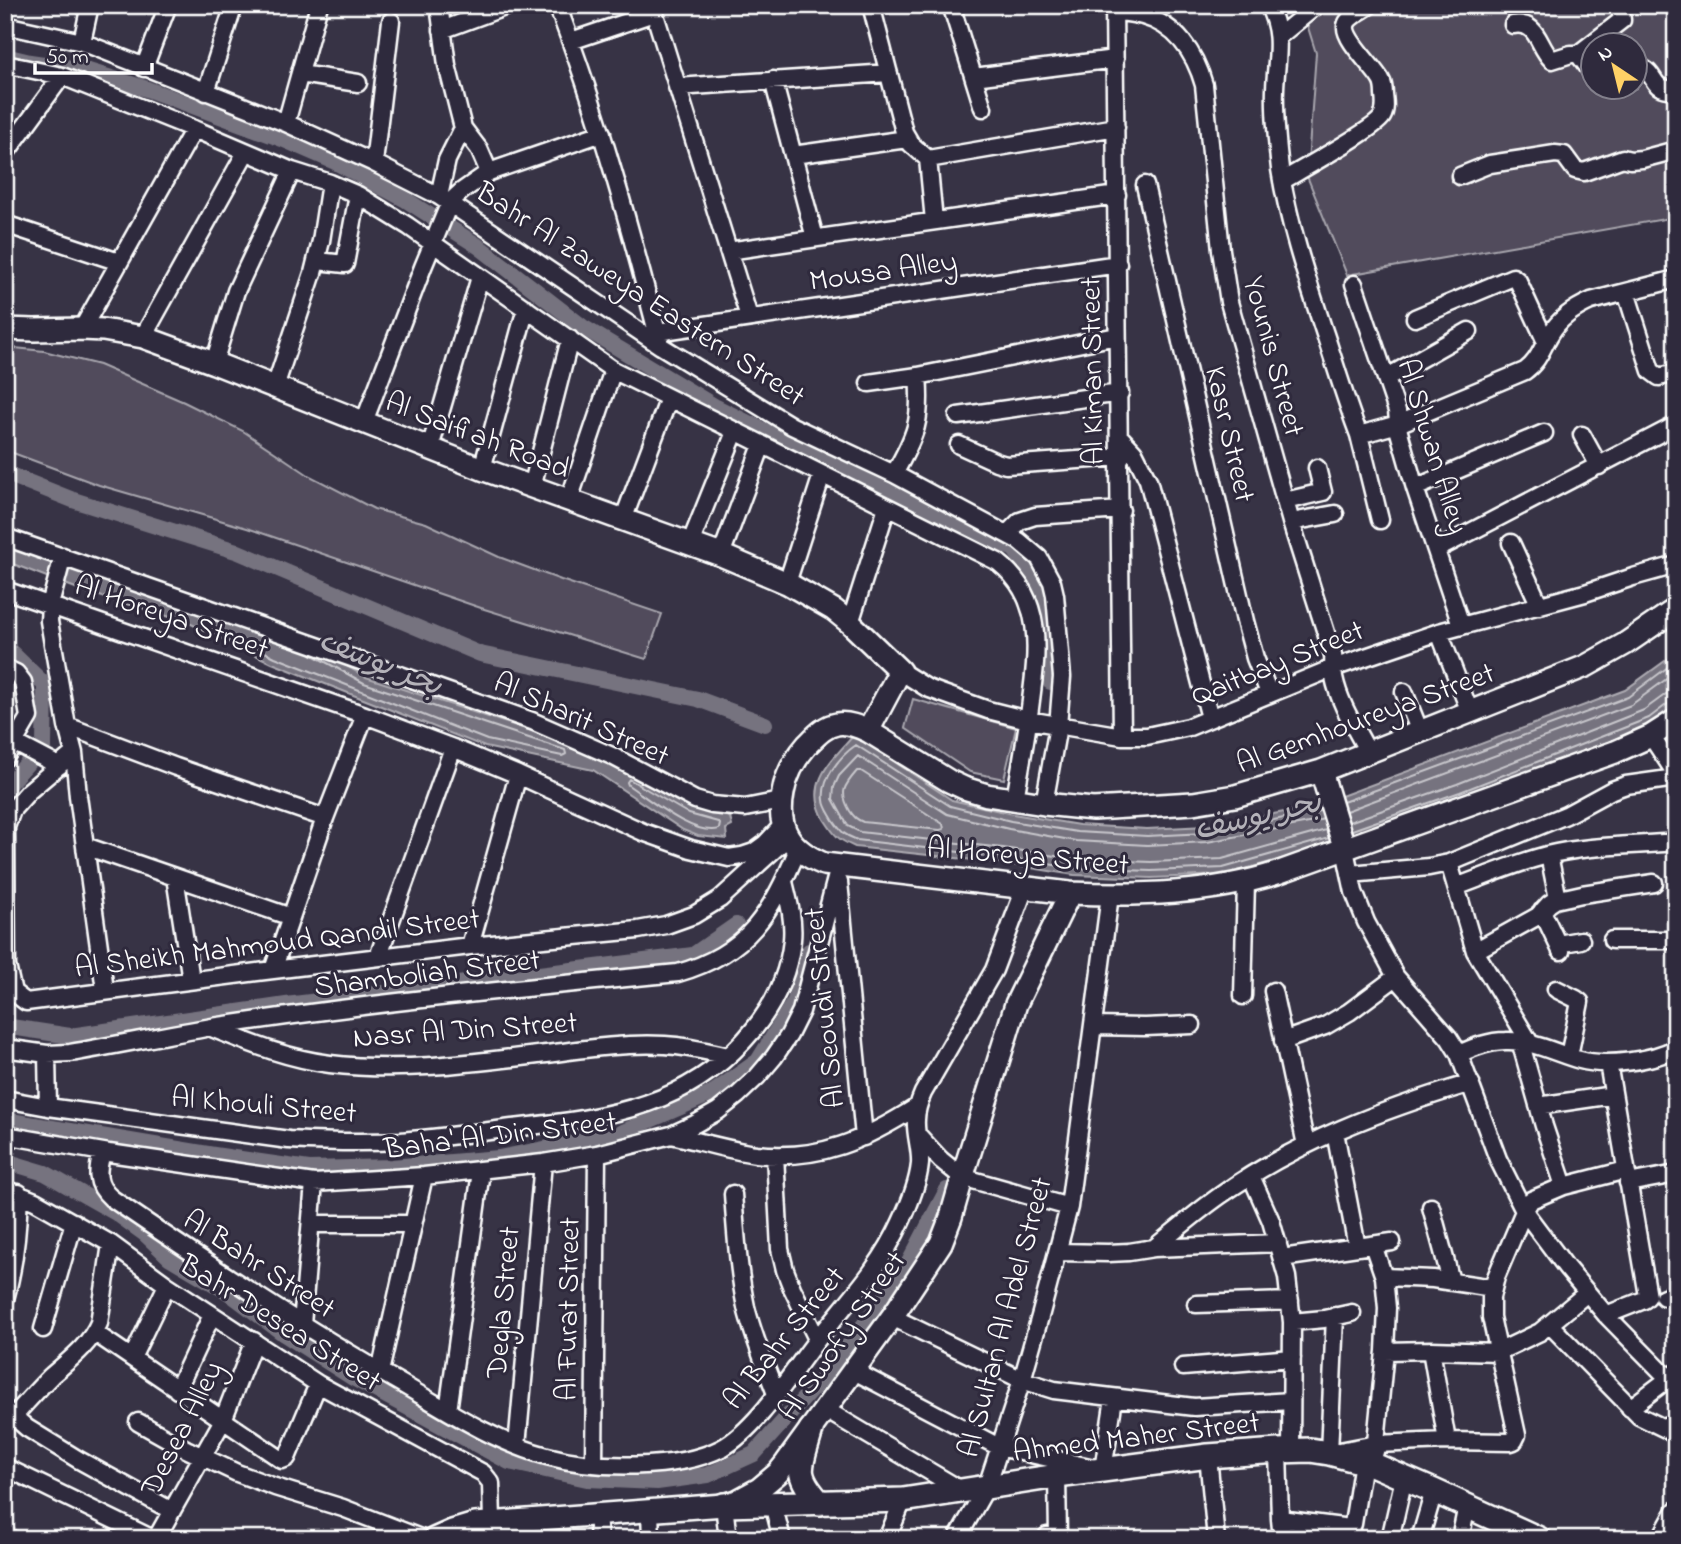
<svg xmlns="http://www.w3.org/2000/svg" width="1681" height="1544" viewBox="0 0 1681 1544" font-family="'Indie Flower','Playpen Sans Arabic',sans-serif">
	<style>
		.green { fill: #514c5c; stroke: #a8a6ae; stroke-width: 2; fill-rule: evenodd }
		.water { fill: #76737f; stroke: #adabb2; stroke-width: 2 }
		.lines { fill: none; stroke-linecap: round; stroke-linejoin: round }
		.shore { stroke: #c8c7cc; stroke-width: 2 }
		.canal { stroke: #76737f; stroke-width: 16 }
		.minor-casing { stroke: #fff; stroke-width: 21 }
		.tertiary-casing { stroke: #fff; stroke-width: 26 }
		.secondary-casing { stroke: #fff; stroke-width: 28 }
		.minor { stroke: #2f2a3d; stroke-width: 16 }
		.tertiary { stroke: #2f2a3d; stroke-width: 21 }
		.secondary { stroke: #2f2a3d; stroke-width: 23 }
		.labels { text-anchor: middle; stroke-width: 6; stroke-linejoin: round; paint-order: stroke }
		.street-label { font-size: 30px; fill: #fff; stroke: #2f2a3d }
		.water-label { font-size: 32px; font-style: italic; fill: #b4b2b9; stroke: #2f2a3d }
	</style>
	<rect width="100%" height="100%" fill="#373345"/>
	<filter id="ink" filterUnits="userSpaceOnUse"><feTurbulence type="fractalNoise" baseFrequency=".0143" numOctaves="2"/><feDisplacementMap in="SourceGraphic" scale="14" xChannelSelector="R" yChannelSelector="G"/><feConvolveMatrix kernelMatrix="1 2 1 2 8 2 1 2 1" color-interpolation-filters="sRGB"/></filter>
	<g filter="url(#ink)">
		<path class="green" d="M1301,5H1676V217L1347,275L1307,176L1316,53ZM1594,46H1636V88H1594Z
			M5,347L44,351L99,365L184,402L243,431L310,476L374,509L426,523L499,557L561,580L662,614L646,659L481,608L247,528L99,485L5,450Z
			M913,699L1016,728L1004,779L970,772L905,728Z"/>
		<path class="water" d="M5,542L113,584L207,608L311,646L366,677L562,741L621,765L692,808L730,817L732,826L726,829L727,839L698,836L683,830L593,770L485,747L272,663L187,622L86,592L5,561Z
			M1676,653V706L1653,724L1463,799L1324,847L1224,875L1151,878L1074,875L1001,863L855,847C837,839 835,836 824,819C804,783 832,760 854,735L952,800L1013,814L1079,825L1147,829L1206,826L1312,807L1625,690Z"/>
		<g class="lines">
			<path class="shore" d="M201,616L200,619L202,621L275,657L487,740L562,756L566,754L565,750L364,683L311,654
				M857,771H861L943,824L944,829L940,830L863,822C856,819 854,817 850,811C839,792 844,786 857,771Z
				M629,779L689,814L718,822L720,824L719,829C694,837 649,799 628,785L627,782Z
				M1343,802L1628,697L1676,661
				M1320,811L1206,833L1147,836L1077,832L1011,821L950,806L856,745C840,756 821,779 824,800C824,807 830,814 833,820C842,833 843,834 857,840L1002,857L1074,868L1151,871L1223,868L1329,838
				M1346,811L1631,705L1676,672
				M1323,819L1314,822L1207,842L1147,845L1076,841L1009,829L947,814L858,756L839,776L834,787L833,799L848,826L860,832L1003,848L1075,859L1151,862L1222,859L1326,830
				M1349,822L1457,784L1644,710L1666,694L1676,692
				M1352,830L1460,792L1649,718L1670,702L1676,701"/>
			<path class="canal" d="M5,56L30,62L85,70L147,89L282,139L335,162L406,200L478,246L583,327L716,407L886,491L1014,549L1036,578L1048,623L1050,682
				M5,473L73,500L236,551L480,654L698,699L765,724
				M5,653H12L45,685L44,745L5,788
				M5,1022L11,1027L70,1036L286,1005L693,955L736,925
				M5,1120L214,1155L309,1169L392,1167L499,1158L618,1134L711,1094L758,1061L795,1001L809,951
				M5,1161L45,1173L116,1213L145,1234L169,1257L228,1292L284,1334L353,1378L509,1462L587,1479L657,1482L708,1475L754,1454L833,1366L905,1270L947,1190"/>
			<defs>
				<path id="minor" d="M439,5L447,65L463,128L479,149L489,172
					M557,5C599,114 630,227 659,340
					M652,5L749,317
					M871,5L904,132L911,144L928,159L934,221
					M951,5L983,108
					M1114,5C1117,249 1121,493 1122,736
					M1268,5C1284,36 1276,57 1275,89C1274,115 1277,143 1280,169C1289,226 1307,279 1325,334C1336,367 1346,402 1359,435L1398,424L1525,371C1539,361 1542,347 1551,333C1560,318 1575,308 1591,301L1676,279
					M1114,11C1124,13 1133,13 1143,16C1176,25 1195,53 1204,85L1221,250L1229,302L1291,522L1333,655C1334,662 1332,669 1334,677C1339,703 1356,729 1368,752
					M5,25L82,42L286,123L374,163L439,196L661,346L792,426L894,474L1019,541L1039,558L1052,582L1055,595L1062,677L1058,726L1044,804
					M1513,25C1539,21 1537,46 1552,60L1571,54H1578L1594,75
					M442,30L510,5
					M1278,37L1317,5
					M571,41L654,13
					M82,42L90,5
					M1578,54L1622,20L1620,5
					M5,64L62,76L194,129L292,171L330,183L358,195L408,226L613,370L998,562C1046,600 1037,654 1030,708C1026,739 1020,769 1015,800
					M144,68L168,5
					M1636,69L1640,67C1659,74 1648,91 1676,89
					M300,74L358,83
					M974,77L1115,59
					M773,80L815,238
					M677,87L889,73
					M206,92L234,5
					M286,123L319,5
					M5,154L62,76
					M793,155L907,139
					M928,159L1116,127
					M374,163L391,21
					M1460,176L1490,164L1555,154L1564,155L1575,170L1584,172L1623,158L1630,160L1642,159L1676,150
					M1282,181C1299,171 1376,128 1382,117C1386,110 1385,103 1384,95C1384,90 1384,85 1381,80C1374,67 1344,40 1346,26C1347,17 1363,10 1370,5
					M1145,185L1245,621L1255,658L1269,693
					M439,196L447,160L463,128
					M5,224L119,262
					M728,251L1117,195
					M317,261L345,264L358,195
					M1354,284L1397,411L1399,432L1415,488L1461,625
					M1626,292L1651,371L1659,377L1676,373
					M1415,318L1513,277L1518,281L1546,342
					M82,329L194,129
					M657,332L1118,264
					M143,337L246,152
					M214,363L236,291L292,171
					M1386,378L1469,331
					M869,383L918,376L1117,336
					M275,387L313,273L321,241L330,183
					M958,416L1120,393
					M364,422L423,267L450,202L462,191L489,172L602,133
					M1359,435L1380,520
					M1582,435L1599,466
					M1120,437L1134,452L1148,480L1210,718
					M959,445L996,462L1006,465L1121,457
					M430,448L480,277
					M482,469L526,308
					M894,474C916,435 922,421 918,376
					M532,487L570,339
					M1415,488L1544,433
					M569,500L613,370
					M1285,501L1323,492L1317,468
					M623,520L669,398
					M1291,522L1335,514
					M1007,534L1020,521L1035,516L1121,510
					M5,537L532,721L612,756L695,800L712,805L745,808L781,801
					M1511,543L1540,606
					M690,544L735,432
					M1436,550L1676,425
					M721,555L762,445
					M63,556L50,605L49,621L67,726L74,753L78,796L105,990
					M787,583L822,475
					M5,590L365,715L453,748L518,775L643,832L691,849L729,858L742,856L754,852L765,844L782,826
					M850,623L887,507
					M1439,632L1470,712
					M5,668L16,673L23,682L29,717L5,758
					M900,671L927,688L988,710L1028,720L1122,736H1147L1189,727L1333,668L1439,632L1585,593L1633,577L1676,565
					M1404,692L1420,732
					M67,726L176,767L325,818
					M1651,736L1676,774
					M8,743H15L59,766
					M74,753L29,791L12,810L6,827L7,966L13,992L26,1002L273,970L470,946L638,930L666,925L694,915L720,899L788,837
					M85,846L291,917
					M1345,850L1354,892L1366,922L1396,977L1449,1038L1459,1054L1498,1159L1524,1211L1566,1267L1606,1315L1662,1372L1676,1381
					M1549,855L1558,899
					M1449,863L1475,951L1530,1043
					M1350,874L1429,867L1449,863L1566,815L1612,790L1626,785L1676,778
					M175,877L191,980
					M839,882L864,1137
					M1456,887C1486,876 1516,863 1547,855C1589,845 1633,846 1676,842
					M1542,911L1561,951
					M1612,940H1676
					M1558,944L1581,940
					M470,946L518,775
					M1475,951L1538,916L1549,904L1555,900L1582,894L1654,883
					M378,957L453,748
					M273,970L325,818L365,715
					M1556,989L1576,999L1580,1002L1569,1056
					M1273,991L1306,1145
					M1243,996L1246,882
					M1094,1026L1145,1027L1192,1025
					M214,1029C252,1044 289,1059 330,1064C404,1073 480,1062 554,1053C591,1048 628,1043 665,1045C686,1046 707,1051 728,1056
					M1283,1041L1325,1026L1349,1012L1396,977
					M1520,1041L1544,1126L1564,1186
					M5,1048L47,1054L70,1053C117,1045 164,1035 212,1027C366,1003 522,988 678,973C749,953 771,913 798,849
					M47,1054L48,1107
					M1459,1054C1474,1047 1489,1041 1506,1041C1532,1040 1555,1053 1580,1060C1605,1067 1653,1061 1676,1048
					M5,1099L48,1107L289,1140C326,1142 363,1143 401,1141C438,1138 475,1133 512,1128C556,1123 606,1118 648,1103C718,1079 784,1017 792,940C794,920 789,902 784,882
					M1538,1106L1613,1095
					M1335,1132L1357,1247
					M917,1134L941,1160L962,1177L1069,1207
					M5,1135L109,1153L314,1183L424,1176L543,1163L597,1154L671,1135L695,1124L718,1111L738,1095L757,1077L774,1057L789,1035L801,1011L839,867
					M671,1135C699,1141 728,1150 756,1154C820,1161 865,1140 918,1106
					M102,1152C97,1171 95,1184 111,1198C206,1263 302,1327 402,1384C448,1411 495,1442 547,1456C594,1469 677,1471 722,1448C758,1428 791,1373 817,1340C847,1302 881,1267 901,1222C909,1205 918,1184 920,1164C921,1149 915,1135 916,1120C916,1110 919,1102 923,1093L994,970L1025,888
					M775,1155L780,1249L785,1270L792,1288L817,1339
					M1251,1176L1271,1221L1287,1277L1292,1322L1291,1450
					M1628,1183L1676,1174
					M5,1189L35,1201L111,1244L167,1285L318,1384L483,1473L491,1483L492,1522
					M733,1194C736,1232 738,1269 746,1307C753,1336 765,1365 776,1394
					M1431,1207L1451,1281
					M311,1224H413
					M1373,1245L1384,1277L1387,1308L1385,1351L1375,1452
					M1154,1248C1176,1230 1198,1211 1221,1195C1296,1142 1384,1109 1471,1083
					M1057,1252L1108,1253L1129,1252L1154,1248L1278,1243
					M1282,1258L1392,1242
					M1384,1277L1433,1279L1493,1288
					M1664,1297L1676,1294
					M5,1299C15,1264 18,1229 19,1193
					M1196,1304L1290,1301
					M1606,1315L1644,1300L1648,1296L1608,1063
					M1335,1316L1329,1453L1376,1444L1447,1441L1511,1442L1514,1441L1517,1435L1491,1317V1297L1496,1277L1524,1211L1531,1200L1564,1186L1626,1170
					M892,1317L1022,1380L1054,1390L1194,1407L1291,1401
					M1292,1322L1324,1319L1352,1313
					M302,1324L314,1183
					M1550,1325L1639,1416L1676,1434
					M43,1329L74,1222
					M95,1333L282,1460L287,1458L318,1384
					M1431,1350L1447,1441
					M1385,1351L1431,1350L1498,1352L1540,1332L1587,1293
					M132,1358L167,1285
					M1183,1367L1292,1358
					M854,1371L999,1447L1103,1470L1114,1398
					M380,1372L424,1176
					M177,1390L212,1315
					M1630,1408L1676,1373
					M5,1409L27,1428L79,1460L172,1511
					M826,1410L961,1490
					M448,1411L481,1171
					M13,1417C26,1403 38,1389 51,1376C69,1360 89,1346 99,1323L111,1244
					M138,1422L186,1449L237,1473L275,1487L343,1508L423,1539
					M517,1446L543,1163
					M1278,1451L1280,1519L1282,1539
					M1208,1456L1216,1539
					M594,1464L597,1154
					M5,1467L153,1539
					M773,1504L782,1539
					M724,1505L728,1539
					M650,1511L651,1539
					M597,1515L599,1539
					M1280,1519L1350,1528L1353,1524L1363,1462
					M5,1536L11,1539
					M156,1539L223,1420L254,1341
					M887,1539L903,1500
					M957,1539L987,1486L1022,1380L1041,1313L1069,1207L1110,895
					M1047,1539V1536L1058,1535L1057,1476
					M1390,1539L1404,1478
					M1420,1539L1434,1491
					M1460,1539L1467,1506
					M1660,1539L1676,1510"/>
				<path id="tertiary" d="M5,329L34,330L82,329L103,330L143,337L214,363L482,469L721,555L787,583L834,610L850,623L900,671L868,731
					M1676,609L1625,644L1586,666L1321,771L1235,796L1193,803L1093,809L1044,804L987,795L964,788L949,781L868,731C859,727 848,722 837,724C824,726 815,737 807,745C794,760 786,774 783,793C776,830 791,850 824,864L1070,893C1139,896 1211,894 1277,873L1615,752L1651,736L1676,720
					M1321,771L1345,850
					M434,1539L452,1531L475,1524L724,1505L737,1501L759,1489L778,1473L786,1463L892,1317L941,1243L951,1217L966,1165L1016,1004L1070,893"/>
				<path id="secondary" d="M811,1430C801,1467 792,1472 820,1503
					M724,1505L903,1500L1057,1476L1208,1456L1278,1451L1310,1450L1329,1453L1374,1465L1434,1491L1539,1539"/>
			</defs>
			<use href="#minor" class="minor-casing"/>
			<use href="#tertiary" class="tertiary-casing"/>
			<use href="#secondary" class="secondary-casing"/>
			<use href="#minor" class="minor"/>
			<use href="#tertiary" class="tertiary"/>
			<use href="#secondary" class="secondary"/>
		</g>
	</g>
	<g class="labels">
		<g class="street-label">
			<text transform="translate(883 270) rotate(-8)" y="10">Mousa Alley</text>
			<text transform="translate(641 293) rotate(33)" y="10">Bahr Al Zaweya Eastern Street</text>
			<text transform="translate(1275 356) rotate(75)" y="10">Younis Street</text>
			<text transform="translate(1091 371) rotate(-91)" y="10">Al Kiman Street</text>
			<text transform="translate(478 434) rotate(21)" y="10">Al Saifiah Road</text>
			<text transform="translate(1231 434) rotate(77)" y="10">Kasr Street</text>
			<text transform="translate(1434 446) rotate(73)" y="10">Al Shwan Alley</text>
			<text transform="translate(172 616) rotate(19)" y="10">Al Horeya Street</text>
			<text transform="translate(1277 662) rotate(-22)" y="10">Qaitbay Street</text>
			<text transform="translate(1365 717) rotate(-20)" y="10">Al Gemhoureya Street</text>
			<text transform="translate(582 718) rotate(24)" y="10">Al Sharit Street</text>
			<text transform="translate(1028 855) rotate(5)" y="10">Al Horeya Street</text>
			<text transform="translate(277 942) rotate(-7)" y="10">Al Sheikh Mahmoud Qandil Street</text>
			<text transform="translate(427 972) rotate(-7)" y="10">Shamboliah Street</text>
			<text transform="translate(823 1008) rotate(-96)" y="10">Al Seoudi Street</text>
			<text transform="translate(465 1029) rotate(-4)" y="10">Nasr Al Din Street</text>
			<text transform="translate(264 1104) rotate(5)" y="10">Al Khouli Street</text>
			<text transform="translate(500 1134) rotate(-7)" y="10">Baha' Al Din Street</text>
			<text transform="translate(260 1263) rotate(33)" y="10">Al Bahr Street</text>
			<text transform="translate(502 1302) rotate(-85)" y="10">Degla Street</text>
			<text transform="translate(567 1309) rotate(-89)" y="10">Al Furat Street</text>
			<text transform="translate(1004 1317) rotate(-75)" y="10">Al Sultan Al Adel Street</text>
			<text transform="translate(281 1322) rotate(32)" y="10">Bahr Desea Street</text>
			<text transform="translate(841 1335) rotate(-55)" y="10">Al Swofy Street</text>
			<text transform="translate(783 1337) rotate(-51)" y="10">Al Bahr Street</text>
			<text transform="translate(181 1428) rotate(-63)" y="10">Desea Alley</text>
			<text transform="translate(1136 1436) rotate(-7)" y="10">Ahmed Maher Street</text>
		</g>
		<g class="water-label">
			<text transform="translate(381 661) rotate(22)" y="11">بحر يوسف</text>
			<text transform="translate(1257 814) rotate(-13)" y="11">بحر يوسف</text>
		</g>
	</g>
	<rect width="1681" height="1544" fill="none" stroke="#2f2a3d" stroke-width="28"/>
	<rect x="14" y="14" width="1653" height="1516" fill="none" stroke="#fff" stroke-width="2.5" filter="url(#ink)"/>
	<g transform="translate(1614 66) rotate(325)"><circle r="33" fill="#2f2a3d" stroke="#827f8b" stroke-width="2"/>
	<path d="M0-5L12 26L0 18L-12 26Z" fill="#ffd166"/>
	<text y="-10" font-size="19" font-weight="bold" text-anchor="middle" fill="#ffffff">N</text>
	</g>
	<path d="M35 63v10h117v-10" fill="none" stroke="#ffffff" stroke-width="3.5"/>
	<text x="46" y="63" font-size="21" fill="#ffffff" stroke="#2f2a3d" stroke-width="5" paint-order="stroke">50 m</text>
</svg>
